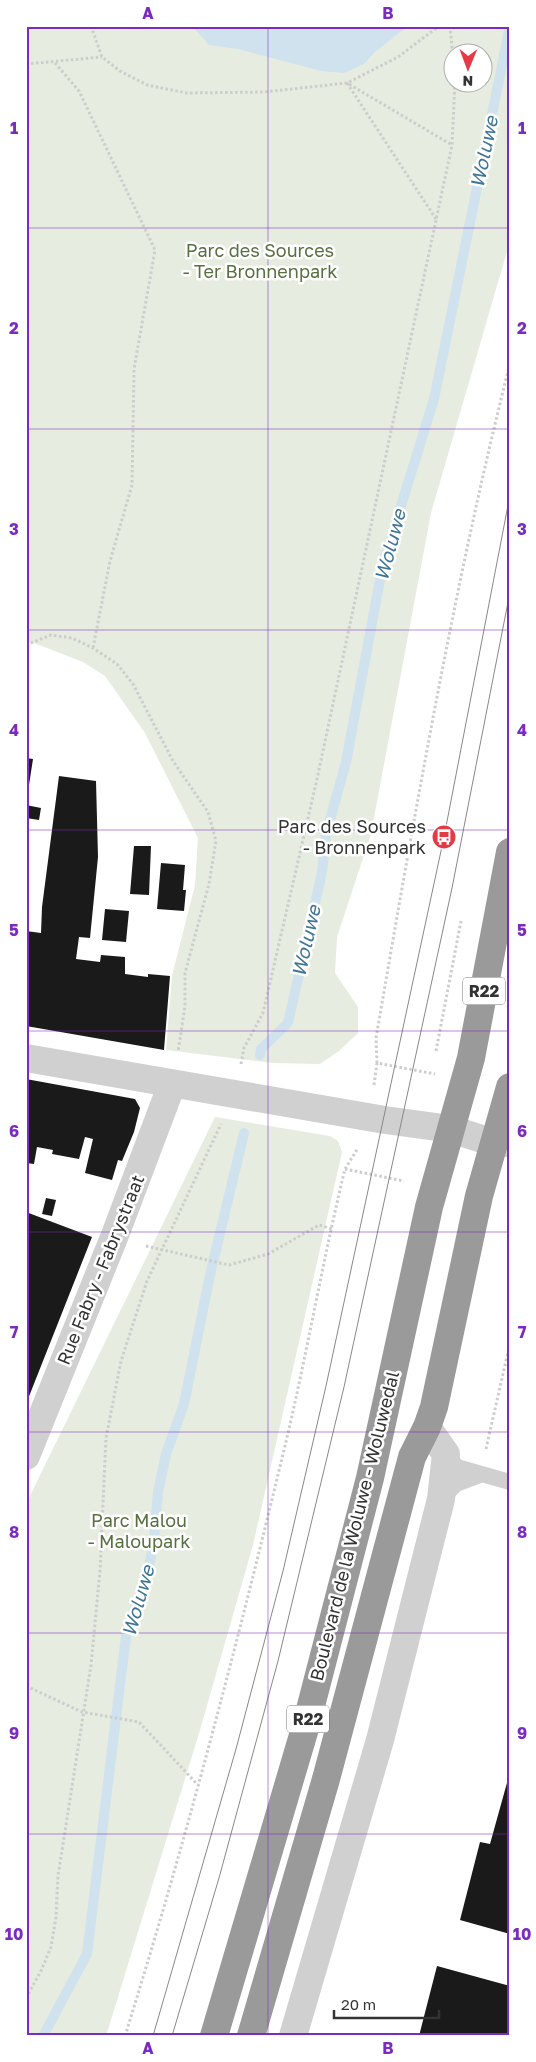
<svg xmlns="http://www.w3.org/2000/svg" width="536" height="2062" viewBox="0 0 536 2062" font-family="'Golos Text',sans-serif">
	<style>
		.green { fill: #e6ecdf; fill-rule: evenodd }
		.water { fill: #cfe2ee }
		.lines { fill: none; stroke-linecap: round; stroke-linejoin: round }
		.stream { stroke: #cfe2ee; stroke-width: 10 }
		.building { fill: #1a1a1a }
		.path { stroke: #cdcdcd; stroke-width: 3; stroke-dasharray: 2.5 2.5; stroke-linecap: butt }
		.lane { stroke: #d0d0d0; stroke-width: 16 }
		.street { stroke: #d0d0d0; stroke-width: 28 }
		.highway { stroke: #9a9a9a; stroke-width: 28 }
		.tram { stroke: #888; stroke-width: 1 }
		.grid { fill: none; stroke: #7b2cbf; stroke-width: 1; stroke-opacity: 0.55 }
		.labels { text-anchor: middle; stroke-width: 5; stroke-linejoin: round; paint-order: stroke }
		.shield { fill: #fff; stroke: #707070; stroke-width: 1 }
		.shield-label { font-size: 16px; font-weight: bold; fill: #333 }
		.park-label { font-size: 18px; fill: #56703f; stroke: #fff }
		.poi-label { font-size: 18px; fill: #333; stroke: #fff; text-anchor: end }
		.street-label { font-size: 18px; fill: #333; stroke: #fff }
		.water-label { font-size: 19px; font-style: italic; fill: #3f7597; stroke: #fff }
		.neatline { fill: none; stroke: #7b2cbf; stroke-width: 2 }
		.grid-label { font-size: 16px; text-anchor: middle; font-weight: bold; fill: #7b2cbf }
	</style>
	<rect width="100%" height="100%" fill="#fff"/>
	<path class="green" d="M26,26H510V241L431,513L371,834L337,937L335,973L358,1007V1033L339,1051L320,1064L273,1063L166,1050L172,976L195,885L198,838L145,733L105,676L83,662L26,640ZM454,52H484V82H454Z
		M215,1117L330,1136L338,1141L342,1152L253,1545L200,1730L106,2036H26V1504Z"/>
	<path class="water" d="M192,26H408L375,52L364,64L344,73L321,71L238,49L209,45Z"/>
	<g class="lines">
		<path class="stream" d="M260,1055L261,1049L288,1023L322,872L326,834L346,762L383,564L434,399L510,26
			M43,2036L87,1954L127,1628L148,1572L154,1540L158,1492L166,1454L184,1404L210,1275L244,1133"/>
	</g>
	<path class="building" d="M26,758L33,759L27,798H26Z
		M59,776L96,781L98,857L90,938L79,937L76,959L100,962L101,955L125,957V974L148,977V974L170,976L164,1050L26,1026V931L41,933L42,907Z
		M26,805L41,808L39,820L26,818Z
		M134,846H151L149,895L130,894Z
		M161,863L185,865L183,890H186L184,911L157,909Z
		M105,909L129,911L126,942L102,940Z
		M26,1079L135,1099L140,1108L134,1132L122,1161L118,1160L112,1180L85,1173L93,1139L85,1137L79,1159L52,1154L53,1150L37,1147L34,1164L26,1163Z
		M46,1198L56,1200L52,1216L42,1214Z
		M26,1212L92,1237L26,1404Z
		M510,1772V1934L460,1920L480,1842L490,1844Z
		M437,1966L510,1986V2036H419Z"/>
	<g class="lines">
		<path class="path" d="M91,26L102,57L120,71L147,85L187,93L264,92L347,83L452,145
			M450,26L454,69
			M55,63L79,91L155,250L134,369L132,485L110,561L93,648
			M26,64L102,57
			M436,219L347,83L398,57L439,26
			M26,645L51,635L72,638L93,648L117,664L133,684L173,761L208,812L216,841L209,884L185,973V1006L178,1052
			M436,1051L461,921
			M377,1063L376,1038C415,812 454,585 510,363
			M241,1064L244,1048L263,1013L317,779L452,145L455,82
			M374,1085L377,1063L435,1074
			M345,1169L404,1181
			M146,1246L229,1265L268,1254L319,1225L332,1229
			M486,1449L510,1343
			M26,1686L82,1712L139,1722L198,1785
			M26,1998L41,1971L51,1947L56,1917L58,1876L91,1665L100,1571L106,1438L121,1361L147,1281L221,1124
			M125,2036C185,1844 236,1649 283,1454C306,1360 322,1263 345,1169L358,1148"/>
		<path class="lane" d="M446,1454L457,1467L510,1482
			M441,1499L456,1484L480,1475"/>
		<path class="street" d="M26,1058L385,1120L451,1129L494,1143H510
			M26,1456L115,1235L172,1084
			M293,2036L380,1740L441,1499L446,1454L427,1427"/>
		<path class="highway" d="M214,2036L306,1725L370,1478L429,1207L471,1058L510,852
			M251,2036L326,1779L412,1457L427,1427L434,1407L479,1196L510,1087"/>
		<path class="tram" d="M153,2036L236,1749L283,1571L326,1386L444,837L510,495
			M172,2036L219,1878L278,1661L344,1387L452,888L510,592"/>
	</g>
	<path class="grid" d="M268,26V2036M26,228H510M26,429H510M26,630H510M26,830H510M26,1031H510M26,1232H510M26,1432H510M26,1633H510M26,1834H510"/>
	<defs>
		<symbol id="bus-disc" viewBox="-11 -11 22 22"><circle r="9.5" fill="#e63946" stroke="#fff"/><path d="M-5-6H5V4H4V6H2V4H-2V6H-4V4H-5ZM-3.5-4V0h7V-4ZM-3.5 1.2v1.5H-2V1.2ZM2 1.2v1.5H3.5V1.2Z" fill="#fff"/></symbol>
	</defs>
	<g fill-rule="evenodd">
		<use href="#bus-disc" x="430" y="823" width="28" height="28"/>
	</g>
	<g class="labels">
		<g class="shield">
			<rect x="463" y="977.5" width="42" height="27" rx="4"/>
			<rect x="287" y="1705.5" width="42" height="27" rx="4"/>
		</g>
		<g class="shield-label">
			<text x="484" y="997">R22</text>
			<text x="308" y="1725">R22</text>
		</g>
		<g class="park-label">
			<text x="260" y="257">Parc des Sources<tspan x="260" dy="21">- Ter Bronnenpark</tspan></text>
			<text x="139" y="1527">Parc Malou<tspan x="139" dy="21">- Maloupark</tspan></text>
		</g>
		<g class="poi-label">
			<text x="426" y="833">Parc des Sources<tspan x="426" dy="21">- Bronnenpark</tspan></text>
		</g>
		<g class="street-label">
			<text transform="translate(101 1270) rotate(-68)" y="6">Rue Fabry - Fabrystraat</text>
			<text transform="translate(355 1526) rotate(-76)" y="6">Boulevard de la Woluwe - Woluwedal</text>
		</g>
		<g class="water-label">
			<text transform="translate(484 152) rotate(-78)" y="7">Woluwe</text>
			<text transform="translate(390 545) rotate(-75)" y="7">Woluwe</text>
			<text transform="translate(306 941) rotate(-77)" y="7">Woluwe</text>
			<text transform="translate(138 1601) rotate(-74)" y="7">Woluwe</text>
		</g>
	</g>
	<rect width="536" height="2062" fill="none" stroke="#ffffff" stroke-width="55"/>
	<g transform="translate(468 68) rotate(181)"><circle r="24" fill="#ffffff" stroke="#adadad"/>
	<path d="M0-4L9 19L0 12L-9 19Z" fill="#e63946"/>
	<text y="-8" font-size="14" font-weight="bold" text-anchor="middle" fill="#333333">N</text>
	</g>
	<path d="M334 2010v8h105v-8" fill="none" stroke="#333333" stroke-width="2.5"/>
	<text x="341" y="2010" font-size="15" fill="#333333" stroke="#ffffff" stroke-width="4" paint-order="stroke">20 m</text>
	<rect x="28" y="28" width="480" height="2006" class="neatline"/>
	<g class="grid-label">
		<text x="148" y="19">A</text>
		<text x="388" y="19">B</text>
		<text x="14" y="134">1</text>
		<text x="522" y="134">1</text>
		<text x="14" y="334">2</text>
		<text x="522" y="334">2</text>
		<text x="14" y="535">3</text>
		<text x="522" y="535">3</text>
		<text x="14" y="736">4</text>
		<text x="522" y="736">4</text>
		<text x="14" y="936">5</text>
		<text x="522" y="936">5</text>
		<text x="14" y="1137">6</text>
		<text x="522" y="1137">6</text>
		<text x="14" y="1338">7</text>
		<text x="522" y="1338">7</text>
		<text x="14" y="1538">8</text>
		<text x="522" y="1538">8</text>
		<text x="14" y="1739">9</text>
		<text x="522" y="1739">9</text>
		<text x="14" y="1940">10</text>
		<text x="522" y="1940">10</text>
		<text x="148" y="2054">A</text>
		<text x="388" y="2054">B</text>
	</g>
</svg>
